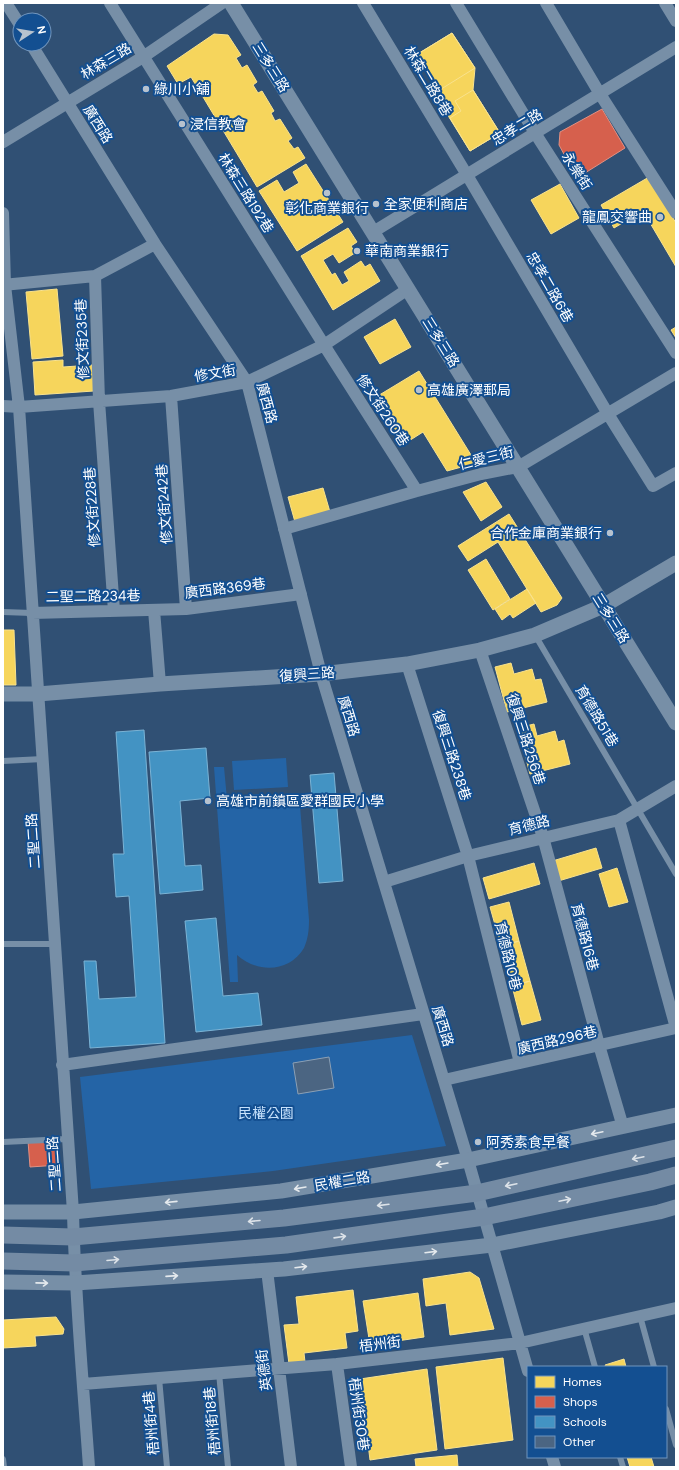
<svg xmlns="http://www.w3.org/2000/svg" width="679" height="1470" viewBox="0 0 679 1470" font-family="'DM Sans','Noto Sans TC',sans-serif">
	<style>
		.green { fill: #2464a6 }
		.homes { fill: #f6d55c; stroke: #f9e28d }
		.shops { fill: #d6604d; stroke: #e29082 }
		.schools { fill: #4393c3; stroke: #7bb3d5 }
		.building { fill: #4b6582; stroke: #8ca0b5 }
		.lines { fill: none; stroke-linecap: round; stroke-linejoin: round }
		.service { stroke: #778fa7; stroke-width: 6 }
		.minor { stroke: #778fa7; stroke-width: 12 }
		.tertiary { stroke: #778fa7; stroke-width: 15 }
		.secondary { stroke: #748ba4; stroke-width: 17 }
		.oneway { stroke: #e4e9ed }
		.oneway2 { stroke: #dce2e8 }
		.poi-dot { fill: #b7c2ce; stroke: #134f91; stroke-width: 1.5 }
		.labels { text-anchor: middle; stroke-width: 4; stroke-linejoin: round; paint-order: stroke }
		.street-label { font-size: 14px; fill: #fff; stroke: #134f91 }
		.poi-label { font-size: 14px; fill: #fff; stroke: #134f91; text-anchor: start }
		.park-label { font-size: 14px; fill: #c6e1fc; stroke: #134f91 }
	</style>
	<rect width="100%" height="100%" fill="#305074"/>
	<path class="green" d="M286,758L288,787L234,790L232,761Z
		M214,767H224L228,810C244,788 272,791 292,807L291,794L299,793L309,920C309,930 308,939 304,948C289,973 257,973 237,955L238,982H230Z
		M412,1035L446,1146L273,1171L91,1189L80,1077Z"/>
	<path class="homes" d="M452,33L475,68L438,91L416,55Z
		M452,33L475,68L473,90L500,133L470,151L434,93L438,91L416,55Z
		M214,34L228,35L241,55L236,58L242,68L247,65L257,82L253,85L258,93L262,91L274,111L271,113L275,121L280,119L292,138L288,141L294,149L298,147L305,158L257,187L191,77L178,84L167,66Z
		M473,90L500,133L470,151L450,118L461,111L455,101Z
		M306,164L343,222L297,251L259,191L277,180L284,192L299,183L293,172Z
		M649,177L676,223V267L643,211L614,228L601,205Z
		M560,184L579,218L551,234L531,200Z
		M348,228L357,242L351,246L355,253L339,263L333,254L323,260L332,275L335,273L342,285L349,281L344,272L361,261L365,267L370,264L380,281L333,310L301,256Z
		M57,289L63,356L32,359L26,292Z
		M395,319L411,347L380,364L364,337Z
		M676,327V338L671,330Z
		M63,360V367L92,365L94,391L35,395L33,362Z
		M419,371L476,463L447,471L423,432L404,444L376,397Z
		M486,482L502,507L481,521L463,492Z
		M323,488L330,512L295,522L288,497Z
		M509,514L562,598L557,605L541,612L498,542L468,561L458,546Z
		M486,559L510,599L493,610L468,570Z
		M527,589L536,603L513,618L510,614L502,620L495,609Z
		M3,630H14L16,685H3Z
		M511,663L514,674L532,669L535,680L541,679L547,702L507,712L495,667Z
		M534,724L537,736L555,731L558,742L564,740L570,764L530,774L518,728Z
		M596,848L602,868L555,882L549,862Z
		M534,863L540,884L489,899L483,878Z
		M617,868L628,902L609,907L599,874Z
		M509,902L519,941L501,946L490,907Z
		M519,941L530,981L512,986L501,946Z
		M530,981L541,1020L522,1025L512,986Z
		M470,1272L479,1278L494,1329L450,1335L446,1303L426,1306L423,1279Z
		M353,1290L358,1331L345,1333L347,1348L304,1353L305,1362L289,1364L284,1325L299,1324L296,1297Z
		M418,1293L424,1337L370,1345L363,1301Z
		M56,1317L64,1329L63,1334L35,1336L36,1346L3,1348V1320Z
		M503,1358L513,1440L445,1449L436,1367Z
		M624,1359L626,1367H606L605,1365Z
		M427,1369L437,1450L370,1460L360,1379Z
		M457,1455L458,1467H416L415,1459Z
		M627,1457H651L654,1467H630Z"/>
	<path class="shops" d="M602,109L625,148L577,178L559,145L560,132Z
		M57,1139L59,1165L30,1167L28,1141Z"/>
	<path class="schools" d="M144,730L165,1043L90,1048L84,961H96L99,999L136,997L129,896L116,897L113,854H124L116,732Z
		M206,748L210,798L180,801L185,866L201,865L203,890L160,894L149,752Z
		M334,773L343,881L319,883L310,775Z
		M216,918L223,996L258,993L262,1025L196,1032L185,921Z"/>
	<path class="building" d="M329,1057L334,1088L298,1094L293,1063Z"/>
	<g class="lines">
		<path class="service" d="M3,612L32,613
			M535,635L676,874
			M3,761L43,759
			M3,944H54
			M3,1142L67,1139
			M640,1316L654,1367
			M584,1328L595,1367
			M219,1373L228,1467
			M159,1378L167,1467
			M666,1409L676,1445
			M620,1457L623,1467
			M3,1459L4,1467"/>
		<path class="minor" d="M6,3L20,25
			M110,3L324,345L417,491
			M363,3L467,175L608,414L653,486L676,473
			M456,3L535,133L676,353
			M546,3L600,94L676,213
			M665,3L676,21
			M31,44L155,244L247,382L321,674L468,1160L528,1371
			M3,142L143,57L222,3
			M3,213L5,285L19,407L73,1212C75,1297 83,1382 89,1467
			M373,232L676,47
			M95,276L99,401L114,611
			M3,285L95,276L155,244
			M171,396L186,609
			M3,406L19,407L171,396L247,382L324,345L408,289
			M284,529L417,491L481,474L518,467L676,373
			M154,610L160,684
			M32,613L186,609L301,594
			M480,650L543,837L599,1045L623,1127
			M407,664L468,856L520,1063
			M619,820L676,1028
			M384,882L468,856L619,820L676,786
			M62,1065L423,1014
			M444,1080L676,1028
			M267,1270L291,1467
			M337,1364L351,1467
			M83,1384L337,1364L520,1343L676,1308
			M552,1457L555,1467"/>
		<path class="tertiary" d="M231,3L676,723
			M3,694H38L160,684L321,674L407,664L480,650L535,635L603,606L676,563
			M3,1212H73L281,1191L468,1160L676,1115
			M3,1282L75,1283L284,1269L492,1245L659,1212L676,1207"/>
		<path class="secondary" d="M3,1235L73,1237L284,1218L477,1193L676,1148
			M3,1261L74,1263L286,1245L484,1217L650,1182L676,1175"/>
	</g>
	<defs><path id="oneway-shaft" d="M-6 0H5M1.5-3L5.5 0L1.5 3" fill="none" stroke-width="1.6" stroke-linecap="round" stroke-linejoin="round"/></defs>
	<g class="oneway">
		<use href="#oneway-shaft" transform="translate(597 1133) rotate(168)"/>
		<use href="#oneway-shaft" transform="translate(442 1164) rotate(170)"/>
		<use href="#oneway-shaft" transform="translate(300 1188) rotate(170)"/>
		<use href="#oneway-shaft" transform="translate(171 1202) rotate(174)"/>
		<use href="#oneway-shaft" transform="translate(431 1252) rotate(-7)"/>
		<use href="#oneway-shaft" transform="translate(301 1267) rotate(-7)"/>
		<use href="#oneway-shaft" transform="translate(172 1276) rotate(-4)"/>
		<use href="#oneway-shaft" transform="translate(42 1283) rotate(1)"/>
	</g>
	<g class="oneway2">
		<use href="#oneway-shaft" transform="translate(638 1158) rotate(168)"/>
		<use href="#oneway-shaft" transform="translate(511 1185) rotate(168)"/>
		<use href="#oneway-shaft" transform="translate(565 1200) rotate(-12)"/>
		<use href="#oneway-shaft" transform="translate(383 1205) rotate(173)"/>
		<use href="#oneway-shaft" transform="translate(254 1221) rotate(175)"/>
		<use href="#oneway-shaft" transform="translate(340 1237) rotate(-8)"/>
		<use href="#oneway-shaft" transform="translate(113 1260) rotate(-5)"/>
	</g>
	<g class="poi-dot">
		<circle cx="146" cy="89" r="4"/>
		<circle cx="182" cy="124" r="4"/>
		<circle cx="327" cy="193" r="4"/>
		<circle cx="376" cy="204" r="4"/>
		<circle cx="660" cy="217" r="4"/>
		<circle cx="357" cy="251" r="4"/>
		<circle cx="419" cy="390" r="4"/>
		<circle cx="610" cy="533" r="4"/>
		<circle cx="208" cy="801" r="4"/>
		<circle cx="478" cy="1142" r="4"/>
	</g>
	<g class="labels">
		<g class="street-label">
			<text transform="translate(106 61) rotate(-31)" y="5">林森三路</text>
			<text transform="translate(271 67) rotate(58)" y="5">三多三路</text>
			<text transform="translate(428 81) rotate(59)" y="5">林森二路8巷</text>
			<text transform="translate(98 124) rotate(58)" y="5">廣西路</text>
			<text transform="translate(517 127) rotate(-31)" y="5">忠孝二路</text>
			<text transform="translate(577 171) rotate(57)" y="5">永樂街</text>
			<text transform="translate(246 193) rotate(58)" y="5">林森三路192巷</text>
			<text transform="translate(550 287) rotate(60)" y="5">忠孝二路6巷</text>
			<text transform="translate(82 339) rotate(-92)" y="5">修文街235巷</text>
			<text transform="translate(441 342) rotate(58)" y="5">三多三路</text>
			<text transform="translate(215 373) rotate(-10)" y="5">修文街</text>
			<text transform="translate(267 403) rotate(75)" y="5">廣西路</text>
			<text transform="translate(383 410) rotate(57)" y="5">修文街260巷</text>
			<text transform="translate(486 458) rotate(-14)" y="5">仁愛三街</text>
			<text transform="translate(164 504) rotate(-94)" y="5">修文街242巷</text>
			<text transform="translate(92 507) rotate(-94)" y="5">修文街228巷</text>
			<text transform="translate(225 588) rotate(-7)" y="5">廣西路369巷</text>
			<text transform="translate(93 596) rotate(-1)" y="5">二聖二路234巷</text>
			<text transform="translate(611 618) rotate(58)" y="5">三多三路</text>
			<text transform="translate(307 674) rotate(-4)" y="5">復興三路</text>
			<text transform="translate(349 716) rotate(73)" y="5">廣西路</text>
			<text transform="translate(597 716) rotate(59)" y="5">育德路51巷</text>
			<text transform="translate(526 739) rotate(72)" y="5">復興三路256巷</text>
			<text transform="translate(452 755) rotate(72)" y="5">復興三路238巷</text>
			<text transform="translate(529 825) rotate(-14)" y="5">育德路</text>
			<text transform="translate(33 841) rotate(-94)" y="5">二聖二路</text>
			<text transform="translate(585 937) rotate(75)" y="5">育德路16巷</text>
			<text transform="translate(508 956) rotate(76)" y="5">育德路10巷</text>
			<text transform="translate(443 1026) rotate(73)" y="5">廣西路</text>
			<text transform="translate(557 1040) rotate(-13)" y="5">廣西路296巷</text>
			<text transform="translate(54 1164) rotate(-94)" y="5">二聖二路</text>
			<text transform="translate(342 1181) rotate(-10)" y="5">民權二路</text>
			<text transform="translate(380 1344) rotate(-7)" y="5">梧州街</text>
			<text transform="translate(264 1370) rotate(-97)" y="5">英德街</text>
			<text transform="translate(359 1414) rotate(82)" y="5">梧州街30巷</text>
			<text transform="translate(212 1421) rotate(-95)" y="5">梧州街18巷</text>
			<text transform="translate(151 1423) rotate(-95)" y="5">梧州街4巷</text>
		</g>
		<g class="poi-label">
			<text x="154" y="94">綠川小舖</text>
			<text x="190" y="129">浸信教會</text>
			<text x="384" y="209">全家便利商店</text>
			<text x="327" y="213" text-anchor="middle">彰化商業銀行</text>
			<text x="652" y="222" text-anchor="end">龍鳳交響曲</text>
			<text x="365" y="256">華南商業銀行</text>
			<text x="427" y="395">高雄廣澤郵局</text>
			<text x="602" y="538" text-anchor="end">合作金庫商業銀行</text>
			<text x="216" y="806">高雄市前鎮區愛群國民小學</text>
			<text x="486" y="1147">阿秀素食早餐</text>
		</g>
		<g class="park-label">
			<text x="266" y="1118">民權公園</text>
		</g>
	</g>
	<rect width="679" height="1470" fill="none" stroke="#ffffff" stroke-width="8"/>
	<rect x="527" y="1366" width="140" height="92" fill="#134f91" stroke="#7195bd"/>
	<rect x="535" y="1376" width="20" height="12" fill="#f6d55c" stroke="#7195bd"/>
	<text x="563" y="1386" font-size="12" fill="#ffffff">Homes</text>
	<rect x="535" y="1396" width="20" height="12" fill="#d6604d" stroke="#7195bd"/>
	<text x="563" y="1406" font-size="12" fill="#ffffff">Shops</text>
	<rect x="535" y="1416" width="20" height="12" fill="#4393c3" stroke="#7195bd"/>
	<text x="563" y="1426" font-size="12" fill="#ffffff">Schools</text>
	<rect x="535" y="1436" width="20" height="12" fill="#4b6582" stroke="#7195bd"/>
	<text x="563" y="1446" font-size="12" fill="#ffffff">Other</text>
	<g transform="translate(32 32) rotate(78)"><circle r="19" fill="#134f91" stroke="#7195bd"/>
	<path d="M0-3L7 15L0 10L-7 15Z" fill="#b7c2ce"/>
	<text y="-6" font-size="11" font-weight="bold" text-anchor="middle" fill="#ffffff">N</text>
	</g>
</svg>
